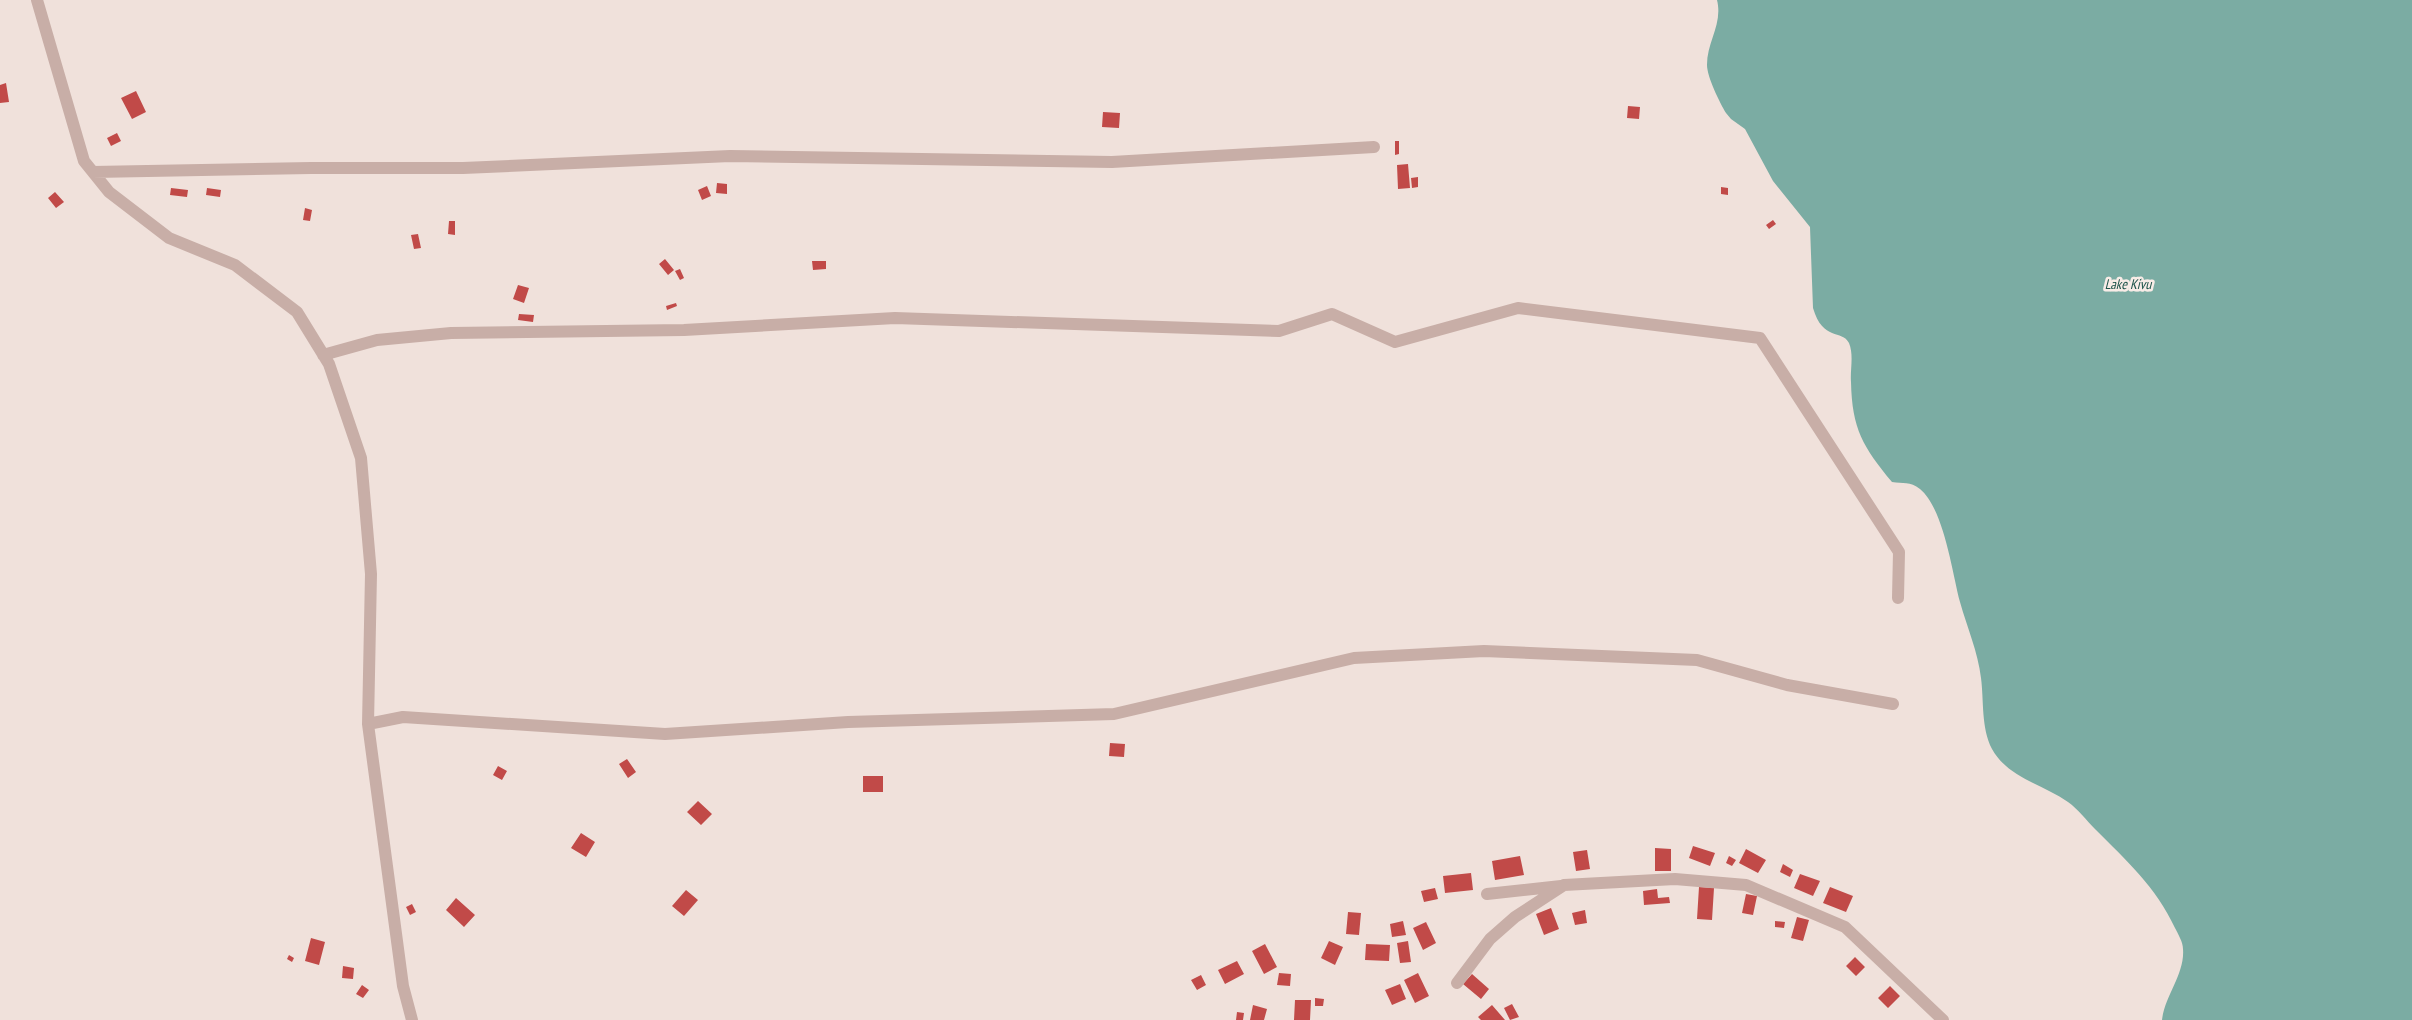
<svg xmlns="http://www.w3.org/2000/svg" width="2412" height="1020" viewBox="0 0 2412 1020" font-family="'PT Sans Narrow',sans-serif">
	<style>
		.water { fill: #7baca3 }
		.building { fill: #c14a48 }
		.lines { fill: none; stroke-linecap: round; stroke-linejoin: round }
		.minor { stroke: #c8aea7; stroke-width: 12 }
		.labels { text-anchor: middle; stroke-width: 5; stroke-linejoin: round; paint-order: stroke }
		.water-label { font-size: 14px; font-style: italic; fill: #1f544b; stroke: #f8ece7 }
	</style>
	<rect width="100%" height="100%" fill="#f0e1db"/>
	<path class="water" d="M1717,0H2412V1020H2162C2165,995 2185,974 2183,949C2183,942 2178,934 2175,928C2156,887 2126,860 2095,829C2086,820 2078,809 2068,802C2043,784 2008,778 1992,749C1981,728 1984,701 1981,678C1978,652 1967,627 1960,602C1952,572 1944,509 1920,489C1910,481 1903,484 1892,482C1863,447 1852,429 1851,382C1850,370 1854,355 1849,343C1842,329 1823,342 1813,308L1810,227L1773,181L1745,129L1731,119L1726,113C1720,103 1707,77 1707,65C1707,41 1723,24 1717,0Z"/>
	<path class="building" d="M6,83L9,102L0,103V85Z
		M136,91L146,112L132,119L121,98Z
		M1628,106L1640,107L1639,119L1627,118Z
		M1103,112L1120,113L1119,128L1102,127Z
		M117,133L121,141L111,146L107,138Z
		M1395,141H1399V154L1395,155Z
		M1408,164L1410,188L1398,189L1397,165Z
		M1418,177V187L1412,188L1411,178Z
		M717,183L727,184V194L716,193Z
		M707,186L711,196L702,200L698,190Z
		M1721,187L1728,188V195L1721,194Z
		M171,188L188,190L187,197L170,195Z
		M207,188L221,190L220,197L206,195Z
		M55,192L64,202L56,208L48,198Z
		M305,208L312,210L310,221L303,220Z
		M1773,220L1776,224L1769,229L1766,225Z
		M449,221H455V235L448,234Z
		M418,234L421,248L414,249L411,235Z
		M665,259L674,270L668,275L659,264Z
		M812,261H826V269L813,270Z
		M680,269L684,278L680,280L675,271Z
		M518,285L529,288L524,303L513,299Z
		M676,303L677,306L667,310L666,306Z
		M519,314L534,315L533,322L518,320Z
		M1110,743L1125,744L1124,757L1109,756Z
		M627,759L636,772L628,778L619,764Z
		M498,766L507,771L502,780L493,775Z
		M863,776H883V792H863Z
		M698,801L712,814L701,825L687,812Z
		M581,833L595,842L586,857L571,848Z
		M1693,846L1715,853L1710,866L1689,858Z
		M1655,848L1671,849V871H1655Z
		M1746,849L1766,860L1758,873L1739,863Z
		M1587,850L1590,869L1576,871L1573,852Z
		M1520,856L1524,875L1495,880L1492,861Z
		M1729,856L1736,860L1732,866L1726,863Z
		M1783,864L1793,870L1790,877L1780,872Z
		M1471,873L1473,890L1445,893L1443,876Z
		M1800,874L1820,881L1813,896L1794,888Z
		M1699,887L1714,888L1712,920L1697,919Z
		M1830,887L1853,896L1846,912L1823,903Z
		M1435,888L1438,899L1424,902L1421,891Z
		M1657,889L1658,898L1669,897L1670,903L1644,905L1643,891Z
		M686,890L698,900L684,916L672,906Z
		M1746,894L1757,896L1753,915L1742,913Z
		M456,898L475,915L464,927L446,910Z
		M412,904L416,912L410,915L406,907Z
		M1551,908L1559,929L1544,935L1536,914Z
		M1585,910L1587,923L1575,925L1572,913Z
		M1348,912L1361,913L1359,935L1346,934Z
		M1797,917L1809,920L1803,941L1791,938Z
		M1403,921L1406,935L1392,937L1390,924Z
		M1775,921L1785,922L1784,928L1775,927Z
		M1426,922L1436,943L1423,950L1413,928Z
		M311,938L325,942L319,965L305,961Z
		M1329,941L1343,947L1335,965L1321,958Z
		M1408,941L1411,962L1400,963L1397,943Z
		M1265,944L1277,967L1264,974L1252,951Z
		M1366,944L1390,945L1389,961L1365,960Z
		M289,955L294,958L292,962L287,959Z
		M1855,957L1865,967L1856,976L1846,966Z
		M1237,961L1244,974L1225,984L1218,970Z
		M343,966L354,968L353,979L342,978Z
		M1279,973L1291,974L1290,986L1277,985Z
		M1418,973L1429,996L1415,1003L1404,980Z
		M1472,974L1489,989L1481,999L1463,984Z
		M1201,975L1206,985L1197,990L1191,980Z
		M1400,984L1406,999L1392,1005L1385,990Z
		M362,985L369,990L363,998L356,994Z
		M1890,986L1900,996L1888,1008L1878,998Z
		M1315,998L1324,999L1323,1006H1315Z
		M1295,1000H1311L1310,1020H1294Z
		M1512,1004L1519,1017L1510,1020L1504,1008Z
		M1253,1005L1267,1009L1264,1020H1250Z
		M1492,1005L1505,1020H1481L1478,1017Z
		M1237,1012L1244,1013L1243,1020H1236Z"/>
	<g class="lines">
		<path class="minor" d="M37,0L84,161L109,192L169,238L235,265L297,312L329,364L361,458L371,574L368,724L403,986L412,1020
			M93,172L311,168H463L730,156L1112,162L1374,147
			M323,355L377,340L451,333L684,330L895,318L1279,331L1332,314L1395,342L1518,308L1760,338L1899,552L1898,598
			M368,724L403,717L665,734L848,722L1114,714L1354,658L1484,651L1697,660L1787,685L1893,704
			M1487,894L1561,886
			M1457,983L1490,939L1515,917L1564,885L1675,879L1746,885L1845,927L1943,1020"/>
	</g>
	<g class="labels">
		<g class="water-label">
			<text x="2128" y="289">Lake Kivu</text>
		</g>
	</g>
</svg>
